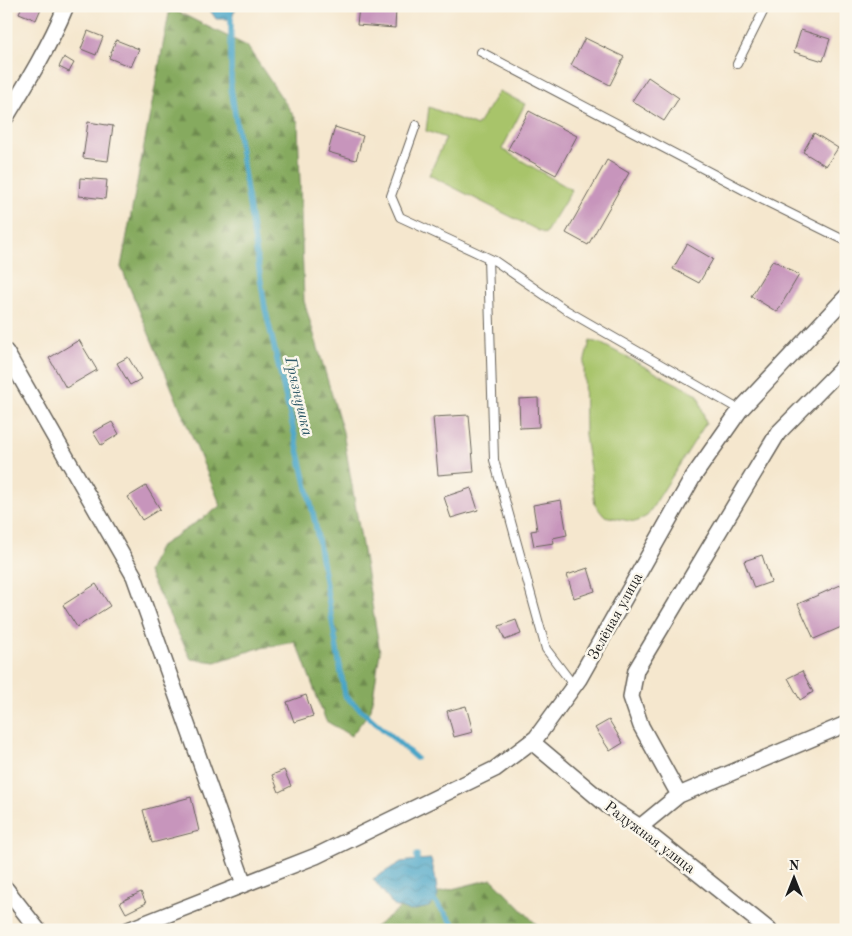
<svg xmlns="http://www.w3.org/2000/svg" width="852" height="936" viewBox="0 0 852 936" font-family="'Old Standard TT',serif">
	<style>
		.green { fill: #a8c46b; stroke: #627044 }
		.forest { fill: url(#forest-firs); stroke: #51633e }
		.water { fill: url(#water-waves); stroke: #326072 }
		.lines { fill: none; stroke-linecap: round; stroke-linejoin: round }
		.stream { stroke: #49a5c7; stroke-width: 5.5 }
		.building { fill: #c795bc }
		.lane-casing { stroke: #68635a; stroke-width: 10 }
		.street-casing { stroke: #68635a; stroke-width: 18 }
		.lane { stroke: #fff; stroke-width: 8 }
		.street { stroke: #fff; stroke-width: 15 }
		.labels { text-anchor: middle; stroke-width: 5; stroke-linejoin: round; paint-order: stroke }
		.street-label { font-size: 15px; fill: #1c1c1c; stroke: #fbf7ec }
		.water-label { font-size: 16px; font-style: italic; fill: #305a69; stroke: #fbf7ec }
	</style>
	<defs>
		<pattern id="forest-firs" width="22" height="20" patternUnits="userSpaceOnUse" patternTransform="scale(1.25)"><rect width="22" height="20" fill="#86aa5f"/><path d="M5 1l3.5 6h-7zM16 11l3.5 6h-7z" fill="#6d8a4e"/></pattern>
		<pattern id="water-waves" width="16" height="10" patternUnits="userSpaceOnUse" patternTransform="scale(1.25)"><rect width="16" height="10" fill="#49a5c7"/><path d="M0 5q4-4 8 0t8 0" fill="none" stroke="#3c86a1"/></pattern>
	</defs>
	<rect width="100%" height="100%" fill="#fbf7ec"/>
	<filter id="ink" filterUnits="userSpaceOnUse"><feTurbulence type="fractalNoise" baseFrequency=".02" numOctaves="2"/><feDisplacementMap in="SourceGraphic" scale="10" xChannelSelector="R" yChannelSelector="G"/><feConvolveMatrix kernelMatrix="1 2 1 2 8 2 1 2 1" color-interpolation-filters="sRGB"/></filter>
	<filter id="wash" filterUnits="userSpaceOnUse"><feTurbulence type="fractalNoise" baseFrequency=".0096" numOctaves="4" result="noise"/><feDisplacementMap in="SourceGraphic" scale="20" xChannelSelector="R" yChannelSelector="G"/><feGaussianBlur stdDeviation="1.12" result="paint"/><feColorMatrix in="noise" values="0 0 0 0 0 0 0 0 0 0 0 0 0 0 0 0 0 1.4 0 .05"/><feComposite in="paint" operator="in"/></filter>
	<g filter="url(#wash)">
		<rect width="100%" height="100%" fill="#f5e7ce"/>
		<path class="green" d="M499,91L525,104L502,149L572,190L545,234L429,175L446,138L426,131L429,107L477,126Z
			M590,341L600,343L698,395L706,423L647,516L635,522L604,516L595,505L585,435L584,363Z"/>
		<path class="forest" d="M170,8L247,46L298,122L304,301L343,432L380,652L371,710L351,736L326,721L301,654L294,642L256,649L216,662L191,659L148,572L159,547L221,506L121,267Z
			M492,879L542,930H371L412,899Z"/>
		<path class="water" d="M207,6H237L231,19H216Z
			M431,859L435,875L438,897L429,907L410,911L394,906L373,879L401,862L417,860Z"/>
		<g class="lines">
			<path class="stream" d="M228,6L231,19V88L265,308L315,522L345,696L416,758
				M417,855V865
				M431,897L459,930"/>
		</g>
		<g id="blocks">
			<path class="building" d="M22,6H42L36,20L19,13Z
				M359,7L396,9L395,28L357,25Z
				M801,30L830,39L823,61L794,52Z
				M88,31L103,37L96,55L81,49Z
				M585,38L624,57L610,85L571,65Z
				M116,40L139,49L131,67L109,58Z
				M64,57L74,63L69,72L59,67Z
				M648,77L679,98L664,121L632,101Z
				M529,111L577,136L556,175L508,149Z
				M88,122L113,126L108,161L83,158Z
				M335,127L363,136L356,160L328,152Z
				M814,133L838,148L826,166L803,152Z
				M607,160L629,173L588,245L566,233Z
				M80,178L107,180L105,199L79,196Z
				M687,244L713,259L699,283L673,269Z
				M773,260L799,275L777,312L751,296Z
				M79,340L97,370L66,388L49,358Z
				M128,357L141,379L130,385L117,363Z
				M538,398L539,427L520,428L519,399Z
				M469,415L474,472L438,475L433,417Z
				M112,422L119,434L101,445L93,432Z
				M146,486L160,509L142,520L128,497Z
				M471,488L478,510L451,518L444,497Z
				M561,500L567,535L553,538L554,543L534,546L531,531L537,530L533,505Z
				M762,555L771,582L754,588L744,561Z
				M588,568L595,591L574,598L567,575Z
				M845,583L846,625L814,639L798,604Z
				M96,584L110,606L77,627L63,605Z
				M516,620L521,634L505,640L499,626Z
				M802,671L813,692L800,700L788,678Z
				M306,695L313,716L294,722L287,702Z
				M466,706L473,732L454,737L447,711Z
				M609,720L623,743L610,751L595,728Z
				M284,770L291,786L279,792L272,775Z
				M191,797L199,831L152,843L143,810Z
				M141,892L146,903L126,913L120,902Z"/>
		</g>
	</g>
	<g filter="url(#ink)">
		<use href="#blocks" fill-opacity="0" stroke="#68635a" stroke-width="1"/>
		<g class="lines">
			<defs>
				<path id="lane" d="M481,52L759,198L846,241
					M737,64L766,6
					M416,125L391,196L400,217L495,261L566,310L740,410
					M488,258L494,460L546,649L574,686"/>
				<path id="street" d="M6,117C28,81 50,45 66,6
					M6,352L134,576L244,884
					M532,742L608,806L640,827L769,930
					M679,795L641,726L631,697L636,670L778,433L846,364
					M640,827L679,795L846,724
					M6,889L38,930
					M128,930L316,856L495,769L536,738L579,679L693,477L740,410L846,297"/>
			</defs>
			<use href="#lane" class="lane-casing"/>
			<use href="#street" class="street-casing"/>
			<use href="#lane" class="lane"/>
			<use href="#street" class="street"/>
		</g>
	</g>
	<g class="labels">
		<g class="street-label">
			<text transform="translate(615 616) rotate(-61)" y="5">Зелёная улица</text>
			<text transform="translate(650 837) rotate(37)" y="5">Радужная улица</text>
		</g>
		<g class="water-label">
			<text transform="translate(300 396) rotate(77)" y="6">Грязнушка</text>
		</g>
	</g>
	<rect width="852" height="936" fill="none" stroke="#fbf7ec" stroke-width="25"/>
	<g transform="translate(794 878)" stroke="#fbf7ec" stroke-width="4" paint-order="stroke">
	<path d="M0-4L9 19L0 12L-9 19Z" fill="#1c1c1c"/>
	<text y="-8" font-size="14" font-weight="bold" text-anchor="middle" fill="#1c1c1c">N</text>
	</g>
</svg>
